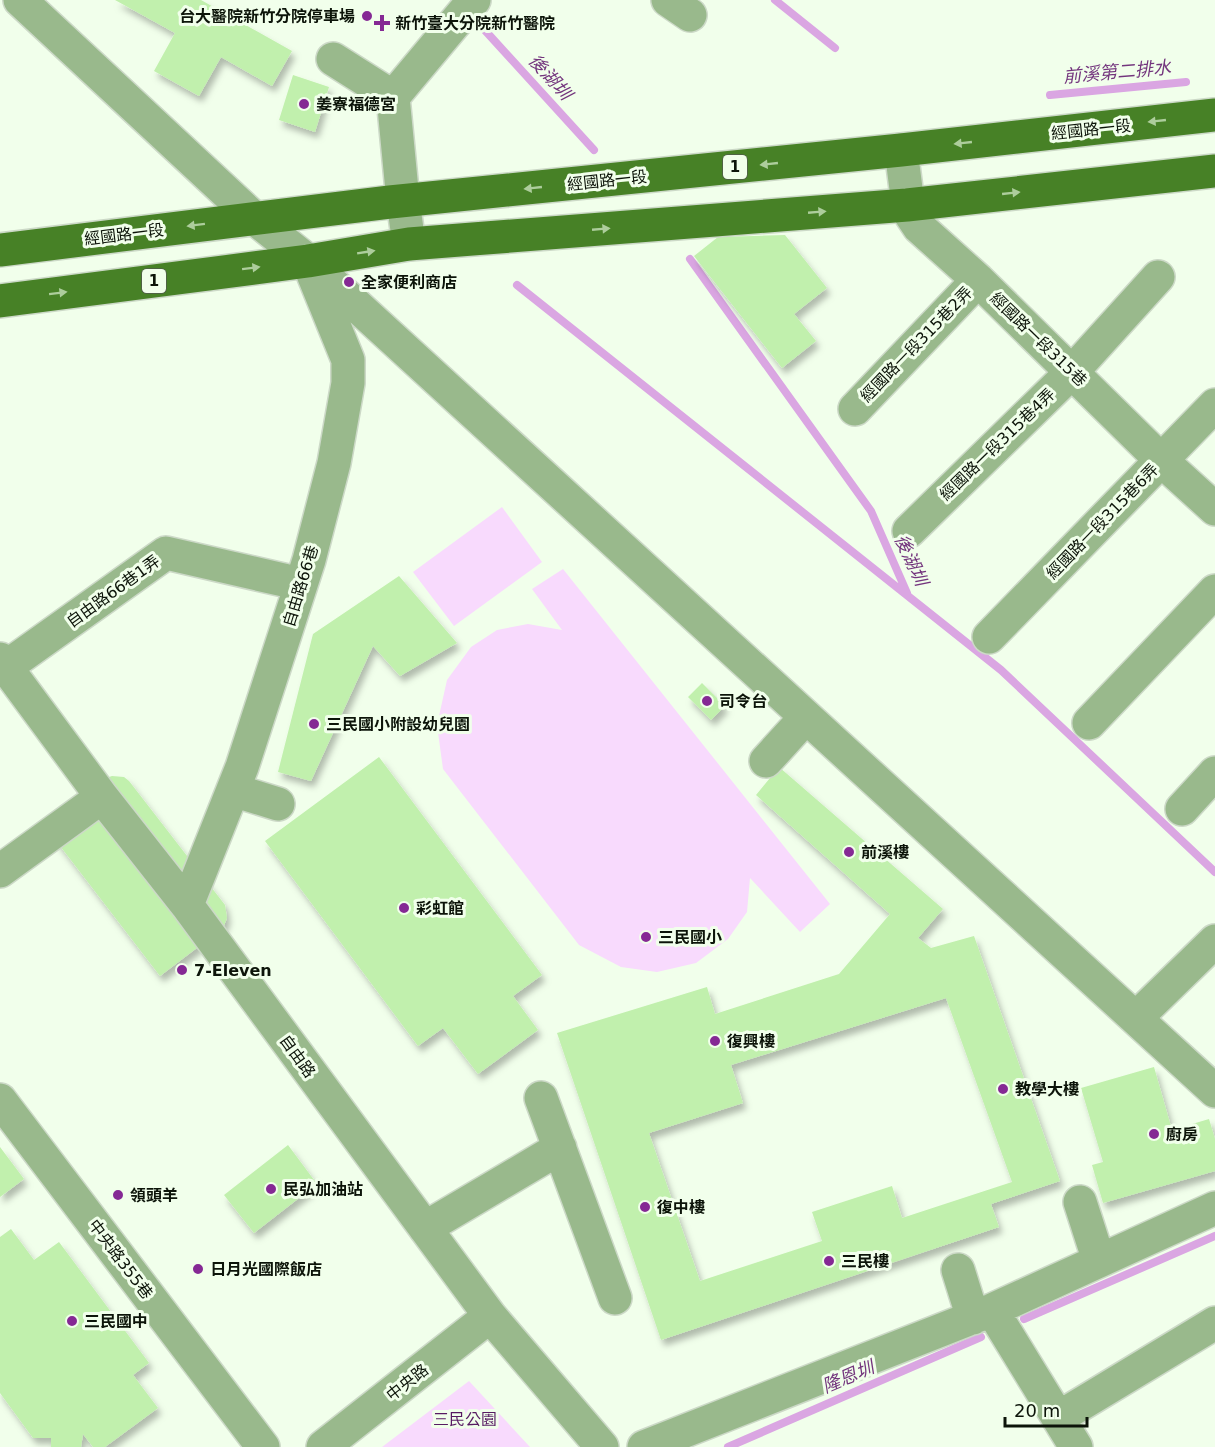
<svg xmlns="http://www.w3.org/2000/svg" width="1215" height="1447" viewBox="0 0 1215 1447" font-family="'DejaVu Sans','Noto Sans TC',sans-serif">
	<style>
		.green { fill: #f8dafd }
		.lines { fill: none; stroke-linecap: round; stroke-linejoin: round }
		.stream { stroke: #daa6e2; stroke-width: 8 }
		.building { fill: #c1f0ad; fill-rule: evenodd; filter: url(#shadow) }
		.minor-casing { stroke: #ccd9c7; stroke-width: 36 }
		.major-casing { stroke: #ccd9c7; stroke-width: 36 }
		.minor { stroke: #99b98c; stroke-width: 33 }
		.major { stroke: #478126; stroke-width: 33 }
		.oneway { fill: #adcd9c }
		.poi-dot { fill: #852994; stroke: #f1ffeb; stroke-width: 2 }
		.labels { text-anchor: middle; stroke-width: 6; stroke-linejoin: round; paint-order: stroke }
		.shield { fill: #f1ffeb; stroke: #515a4d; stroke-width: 1.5 }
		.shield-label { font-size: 15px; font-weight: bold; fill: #0c1409 }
		.poi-label { font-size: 16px; font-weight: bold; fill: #0c1409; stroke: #f1ffeb; text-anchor: start }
		.street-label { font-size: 16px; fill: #0c1409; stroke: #f1ffeb }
		.park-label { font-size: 16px; fill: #571a62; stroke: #f1ffeb }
		.water-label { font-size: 18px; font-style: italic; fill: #73357d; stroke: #f1ffeb }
	</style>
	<defs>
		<filter id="shadow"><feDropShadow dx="3.5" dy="6" stdDeviation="3" flood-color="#0004"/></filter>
	</defs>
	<rect width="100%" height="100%" fill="#f1ffeb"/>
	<path class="green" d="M502,507L542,562L454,626L413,572Z
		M563,569L830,904L800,932L750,878L747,912L728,939L696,963L657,972L621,967L579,945L443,769L437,725L447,680L471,647L497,630L528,624L562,630L532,589Z
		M469,1381L530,1447H382Z"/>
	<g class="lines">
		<path class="stream" d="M775,0L835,48
			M481,26L594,150
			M1050,95L1186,82
			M690,259L871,511L907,593
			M517,285L1001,670L1215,872
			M1024,1319L1215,1236
			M728,1447L981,1337"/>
	</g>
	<path class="building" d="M115,0H201L292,51L272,86L221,57L199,96L154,71L175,33Z
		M293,75L329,87L315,132L279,120Z
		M785,235L827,288L794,314L816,341L782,368L694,256L718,237Z
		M399,576L457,643L400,676L373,646L311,781L278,772L313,634Z
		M702,683L725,706L711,720L688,697Z
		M379,757L542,975L513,996L538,1030L478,1074L443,1028L418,1046L265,841Z
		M779,767L943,909L918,938L931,948L974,936L1060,1181L991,1204L999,1227L661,1340L557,1033L707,987L715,1014L839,974L890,914L756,795ZM946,998L1012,1182L902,1218L892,1186L812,1212L822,1241L700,1281L649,1133L743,1103L731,1065Z
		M112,776L124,777L129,781L225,905L227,918L223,928L160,976L44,825L106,778Z
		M1154,1067L1172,1130L1209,1119L1215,1139V1171L1103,1203L1092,1165L1103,1162L1081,1088Z
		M288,1145L317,1184L254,1233L224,1195Z
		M0,1147L24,1179L0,1197Z
		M11,1229L34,1260L59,1242L149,1363L133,1375L158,1408L105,1447H93L83,1434L81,1447H51V1438H33L0,1393V1237Z"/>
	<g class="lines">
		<defs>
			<path id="minor" d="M20,0L254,218L308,261L1215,1091
				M668,0L690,15
				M333,59L393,97
				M901,150L909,212L919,227L978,280L1161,460L1215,509
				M409,244L403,201L393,97L474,0
				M855,409L978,280
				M909,531L1072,372L1158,277
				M989,637L1215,405
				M0,659L102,797L187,905L490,1316L602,1447
				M6,667L166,553L301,584
				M1089,723L1215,591
				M766,761L806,717
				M233,790L278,804
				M1182,809L1215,773
				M0,871L102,797
				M187,905L242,767L309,560L334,463L348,383V360L311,269
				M1136,1018L1215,941
				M541,1098L615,1298
				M0,1100L263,1447
				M1080,1202L1099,1261
				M425,1228L560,1148
				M958,1270L973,1318
				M992,1310L1076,1447
				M1058,1418L1215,1323
				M323,1447L490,1316
				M644,1447L992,1310L1215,1208"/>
			<path id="major" d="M0,250L390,202L901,150L1215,115
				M0,301L308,261L409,244L907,205L1215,171"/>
		</defs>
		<use href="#minor" class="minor-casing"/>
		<use href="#major" class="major-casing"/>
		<use href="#minor" class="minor"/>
		<use href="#major" class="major"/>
	</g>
	<defs><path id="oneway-solid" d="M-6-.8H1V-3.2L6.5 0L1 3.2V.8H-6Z" transform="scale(1.5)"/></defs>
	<g class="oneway">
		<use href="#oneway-solid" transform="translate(1157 121) rotate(174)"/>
		<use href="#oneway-solid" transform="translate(963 143) rotate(174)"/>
		<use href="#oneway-solid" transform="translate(769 164) rotate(174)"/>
		<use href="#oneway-solid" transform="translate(533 188) rotate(174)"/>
		<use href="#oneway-solid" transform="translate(1011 193) rotate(-6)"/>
		<use href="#oneway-solid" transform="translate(817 212) rotate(-5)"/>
		<use href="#oneway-solid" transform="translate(196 225) rotate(173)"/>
		<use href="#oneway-solid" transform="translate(601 229) rotate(-5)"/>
		<use href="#oneway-solid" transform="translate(366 252) rotate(-9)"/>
		<use href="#oneway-solid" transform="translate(251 268) rotate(-7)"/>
		<use href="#oneway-solid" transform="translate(58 293) rotate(-7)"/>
	</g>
	<g class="poi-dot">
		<circle cx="367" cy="16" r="6"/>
		<path d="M379 14h6v6h6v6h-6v6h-6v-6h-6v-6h6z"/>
		<circle cx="304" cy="104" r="6"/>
		<circle cx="349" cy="282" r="6"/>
		<circle cx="707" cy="701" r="6"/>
		<circle cx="314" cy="724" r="6"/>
		<circle cx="849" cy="852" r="6"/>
		<circle cx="404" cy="908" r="6"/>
		<circle cx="646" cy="937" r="6"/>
		<circle cx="182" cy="970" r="6"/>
		<circle cx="715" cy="1041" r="6"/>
		<circle cx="1003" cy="1089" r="6"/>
		<circle cx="1154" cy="1134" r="6"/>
		<circle cx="271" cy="1189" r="6"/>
		<circle cx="118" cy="1195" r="6"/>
		<circle cx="645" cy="1207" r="6"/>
		<circle cx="829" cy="1261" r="6"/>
		<circle cx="198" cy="1269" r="6"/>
		<circle cx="72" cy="1321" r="6"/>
	</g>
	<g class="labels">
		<g class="shield">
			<rect x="723" y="155" width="24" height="24" rx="4.5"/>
			<rect x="142" y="269" width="24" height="24" rx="4.5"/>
		</g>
		<g class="shield-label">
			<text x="735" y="172">1</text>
			<text x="154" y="286">1</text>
		</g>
		<g class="poi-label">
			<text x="355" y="22" text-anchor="end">台大醫院新竹分院停車場</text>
			<text x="395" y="29">新竹臺大分院新竹醫院</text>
			<text x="316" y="110">姜寮福德宮</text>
			<text x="361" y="288">全家便利商店</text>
			<text x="719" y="707">司令台</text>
			<text x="326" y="730">三民國小附設幼兒園</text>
			<text x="861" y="858">前溪樓</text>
			<text x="416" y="914">彩虹館</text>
			<text x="658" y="943">三民國小</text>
			<text x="194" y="976">7-Eleven</text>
			<text x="727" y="1047">復興樓</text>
			<text x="1015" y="1095">教學大樓</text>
			<text x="1166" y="1140">廚房</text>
			<text x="283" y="1195">民弘加油站</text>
			<text x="130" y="1201">領頭羊</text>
			<text x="657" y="1213">復中樓</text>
			<text x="841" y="1267">三民樓</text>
			<text x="210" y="1275">日月光國際飯店</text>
			<text x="84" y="1327">三民國中</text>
		</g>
		<g class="street-label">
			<text transform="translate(1091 129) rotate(-6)" y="6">經國路一段</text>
			<text transform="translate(607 180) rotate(-6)" y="6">經國路一段</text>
			<text transform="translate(124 234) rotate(-7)" y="6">經國路一段</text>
			<text transform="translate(1039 339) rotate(44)" y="6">經國路一段315巷</text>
			<text transform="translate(916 344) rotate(-46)" y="6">經國路一段315巷2弄</text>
			<text transform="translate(997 444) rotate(-44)" y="6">經國路一段315巷4弄</text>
			<text transform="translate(1102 521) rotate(-46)" y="6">經國路一段315巷6弄</text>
			<text transform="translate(300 586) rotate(-73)" y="6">自由路66巷</text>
			<text transform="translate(113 591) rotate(-36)" y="6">自由路66巷1弄</text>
			<text transform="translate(298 1056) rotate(54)" y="6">自由路</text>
			<text transform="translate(121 1259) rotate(53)" y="6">中央路355巷</text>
			<text transform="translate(407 1382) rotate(-38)" y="6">中央路</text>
		</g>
		<g class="park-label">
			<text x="465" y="1425">三民公園</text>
		</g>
		<g class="water-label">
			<text transform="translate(1117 72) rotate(-5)" y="6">前溪第二排水</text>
			<text transform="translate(550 77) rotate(48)" y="6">後湖圳</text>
			<text transform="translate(911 560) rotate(65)" y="6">後湖圳</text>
			<text transform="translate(848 1377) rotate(-23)" y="6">隆恩圳</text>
		</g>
	</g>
	<path d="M1005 1417v9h82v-9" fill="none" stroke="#0c1409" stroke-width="3"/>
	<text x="1014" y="1417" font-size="18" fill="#0c1409" stroke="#f1ffeb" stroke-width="4.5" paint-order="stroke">20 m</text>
</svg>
